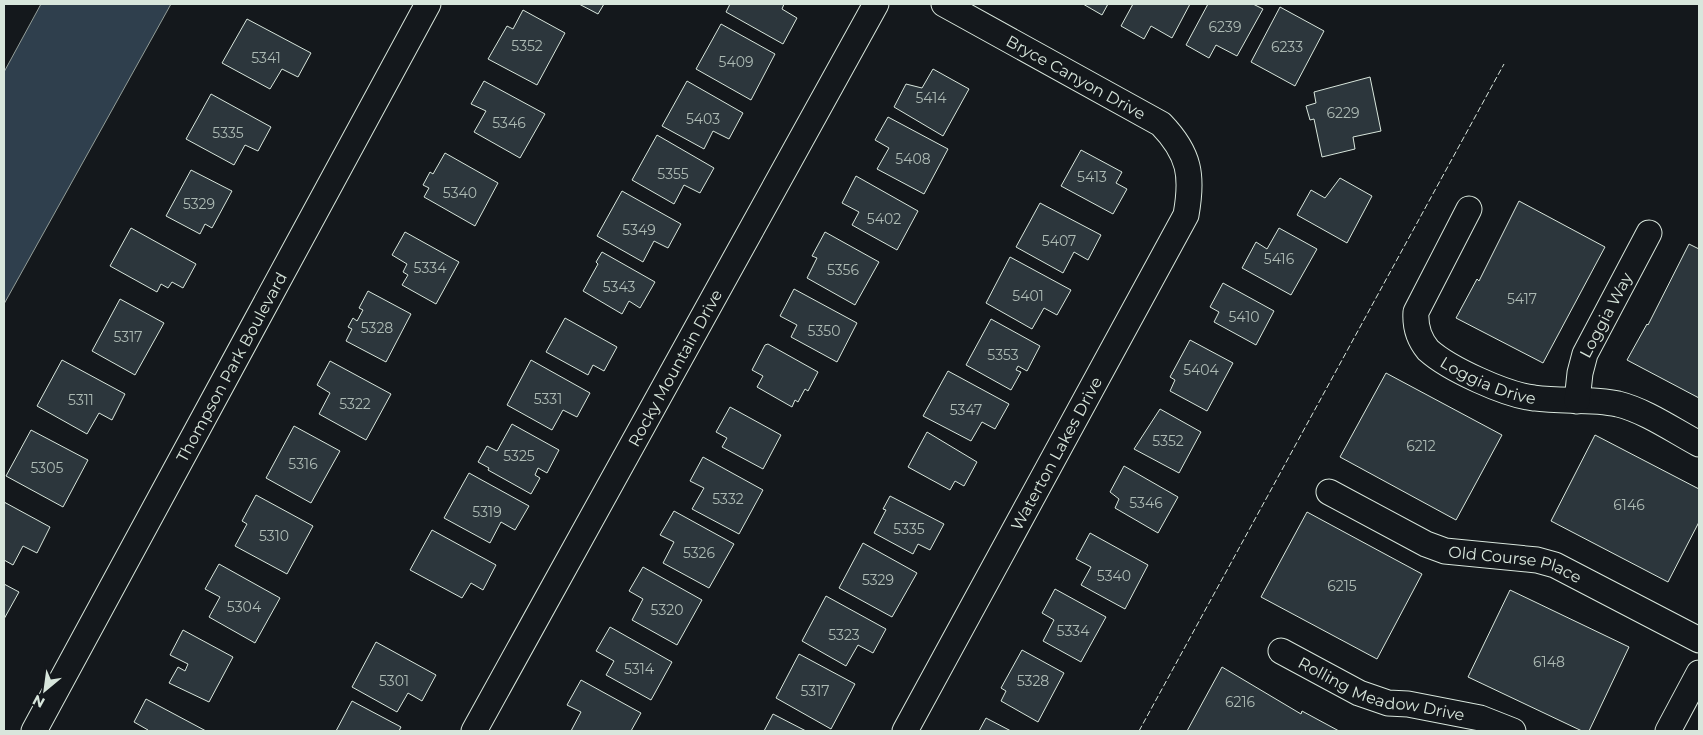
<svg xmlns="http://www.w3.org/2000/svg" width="1703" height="735" viewBox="0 0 1703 735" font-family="Montserrat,sans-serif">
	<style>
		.water { fill: #2f3f4d; stroke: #939e99 }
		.building { fill: #2c363c; stroke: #d8e6dc }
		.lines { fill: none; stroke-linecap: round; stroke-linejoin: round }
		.street-casing { stroke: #d8e6dc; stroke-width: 27 }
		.street { stroke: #14181c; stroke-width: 25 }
		.fence { stroke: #d8e6dc; stroke-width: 1; stroke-dasharray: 6 2.5; stroke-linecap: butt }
		.labels { text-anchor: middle; stroke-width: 4; stroke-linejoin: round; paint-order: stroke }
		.number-label { font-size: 14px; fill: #adbab4 }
		.street-label { font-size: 16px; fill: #d8e6dc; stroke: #14181c }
	</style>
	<rect width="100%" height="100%" fill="#14181c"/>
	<path class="water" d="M41,4H171L4,304V72Z"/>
	<path class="building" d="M579,4H604L598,14Z
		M730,4H784L782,9L797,18L783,44L726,12Z
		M1083,4H1108L1102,15Z
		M1133,4H1190L1172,38L1151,26L1144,39L1121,26Z
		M1208,4H1253L1263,9L1237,56L1216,45L1209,58L1186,45Z
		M1280,7L1324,31L1295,86L1251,62Z
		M523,10L565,33L537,85L488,59L507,26L513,29Z
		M247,19L311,53L298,77L282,69L270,89L222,63Z
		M721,24L775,54L751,100L696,69Z
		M933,69L969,89L943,136L894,107L906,84L922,88Z
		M1370,77L1381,131L1353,137L1355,149L1322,157L1314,119L1310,120L1306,106L1316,103L1314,92Z
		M484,81L545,114L520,158L474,132L486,111L471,104Z
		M687,81L743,113L729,139L713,131L704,149L662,126Z
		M211,94L271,127L258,151L245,145L234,165L186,139Z
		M888,117L948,149L924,194L877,169L889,148L875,140Z
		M657,135L714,168L700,193L684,185L674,204L632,180Z
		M1081,150L1122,172L1116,183L1127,189L1113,214L1061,186Z
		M445,153L498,183L475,226L424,197L429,188L423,185L430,172L433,174Z
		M191,170L232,191L212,228L205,224L200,234L166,216Z
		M856,176L918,211L897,250L852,225L859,212L842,203Z
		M1340,178L1372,196L1347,243L1297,215L1311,190L1325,198Z
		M622,191L681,224L668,248L654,241L643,262L597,236Z
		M1519,201L1605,247L1543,363L1456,318L1477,279L1479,281Z
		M1040,203L1101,235L1088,260L1074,252L1063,273L1016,247Z
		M131,228L196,264L183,288L172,282L168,288L161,284L157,292L110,266Z
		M1279,228L1317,249L1291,295L1242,268L1256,242L1267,249Z
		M405,232L459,262L436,304L402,285L408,275L403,272L407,264L392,255Z
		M825,232L879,262L855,305L807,278L817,258L812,256Z
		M1689,244L1699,249V398L1627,360L1647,324L1648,325Z
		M602,252L655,282L640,308L629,301L622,314L583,291L598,264L596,262Z
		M1010,257L1071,290L1057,315L1044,308L1032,329L986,303Z
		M1223,283L1274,311L1256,345L1214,322L1219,312L1210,307Z
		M794,289L857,323L837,362L791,337L797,325L780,316Z
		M368,291L411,314L386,362L346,341L352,329L348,327L353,318L357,321L363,310L359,308Z
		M120,299L164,323L135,375L92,351Z
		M565,318L617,347L604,371L593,365L588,375L546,352Z
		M991,319L1040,346L1027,371L1018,366L1016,370L1021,372L1011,390L966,365Z
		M1190,340L1233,363L1207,411L1170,391L1175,380L1170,377Z
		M768,344L818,372L808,391L805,389L798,402L795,400L792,407L757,387L763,376L752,370L765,345Z
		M62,360L125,394L112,420L99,413L87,434L37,406Z
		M531,360L590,393L577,417L563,410L552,430L507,405Z
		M330,361L391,394L366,440L319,414L330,393L317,385Z
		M948,371L1009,404L995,429L982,422L971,441L923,416Z
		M1386,373L1502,435L1456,520L1340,457Z
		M730,407L781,435L763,469L722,447L727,438L716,432Z
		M1160,409L1201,432L1179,473L1134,449Z
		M512,424L559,450L547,473L538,468L535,475L540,478L531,494L488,470L489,468L478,462L487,446L497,451Z
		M294,426L340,451L311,503L266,478Z
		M31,430L88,460L63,507L6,476Z
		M927,432L977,462L964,486L955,481L950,490L908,467Z
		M1595,435L1699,489V522L1668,582L1551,521Z
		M703,457L763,490L739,534L692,509L704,488L690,481Z
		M1124,466L1178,497L1158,533L1115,508L1119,499L1110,492Z
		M469,473L529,506L515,530L501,522L490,543L444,518Z
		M256,495L313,526L287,574L235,546L247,524L242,521Z
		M890,496L944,524L930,550L918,544L913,554L874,533L886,510L883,509Z
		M4,502L50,527L37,553L23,546L13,565L4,560Z
		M674,511L734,544L709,588L663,563L674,542L660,535Z
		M1307,512L1422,574L1377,659L1261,597Z
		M432,530L496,565L483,590L471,583L462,598L410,570Z
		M1090,533L1148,565L1125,609L1081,585L1091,567L1076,559Z
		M863,543L917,573L892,617L839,588Z
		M219,564L280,598L255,643L209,617L220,597L205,589Z
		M643,567L702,600L677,645L632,620L643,599L629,591Z
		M4,584L19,592L4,619Z
		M1055,589L1106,617L1081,662L1043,641L1054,620L1042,613Z
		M1510,590L1629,647L1589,731H1582L1468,677Z
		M826,596L886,629L873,653L858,645L846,666L802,641Z
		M610,627L672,662L651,700L606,675L614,661L596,651Z
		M183,630L233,657L209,702L169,683L178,667L185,671L188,664L170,655Z
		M376,642L436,675L422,701L408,693L397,712L352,687Z
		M1022,650L1064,673L1038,722L1001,701L1006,691L1001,688Z
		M799,654L855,684L831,729L776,698Z
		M1222,667L1301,714L1302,711L1339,731H1187Z
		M581,680L641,713L631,731H571L581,712L567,705Z
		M146,699L206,731H148V730L134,722Z
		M352,701L401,727L399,731H336Z
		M773,714L806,731H764Z
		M986,718L1011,731H979Z"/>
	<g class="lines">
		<defs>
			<g id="street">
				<path id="s1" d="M1469,209L1416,312C1415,326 1418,338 1428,350C1449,369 1506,395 1534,398C1562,402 1591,398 1618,404C1646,411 1673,430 1699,444"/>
				<path id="s2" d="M1577,401L1580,373L1585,354L1649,233"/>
				<path id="s3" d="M1329,492L1426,544L1445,551L1537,560L1555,565L1699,640"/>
				<path id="s4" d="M1281,651L1359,693L1388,703L1408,704L1480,718L1513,731"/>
				<path id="s5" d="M34,731L428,4"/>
				<path id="s6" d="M474,731L876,4"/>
				<path id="s7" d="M905,731L1186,215C1193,176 1190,154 1161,124L944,4"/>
				<path d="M1668,731L1699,673"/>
			</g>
		</defs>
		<use href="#street" class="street-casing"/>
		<use href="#street" class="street"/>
		<path class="fence" d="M1139,731L1504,64"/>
	</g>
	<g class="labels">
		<g class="number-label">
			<text x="1225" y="32">6239</text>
			<text x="527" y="51">5352</text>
			<text x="1287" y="52">6233</text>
			<text x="266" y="63">5341</text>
			<text x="736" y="67">5409</text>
			<text x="931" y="103">5414</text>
			<text x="1343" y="118">6229</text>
			<text x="703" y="124">5403</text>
			<text x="509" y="128">5346</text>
			<text x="228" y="138">5335</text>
			<text x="913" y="164">5408</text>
			<text x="673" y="179">5355</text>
			<text x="1092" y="182">5413</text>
			<text x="460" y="198">5340</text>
			<text x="199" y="209">5329</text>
			<text x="884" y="224">5402</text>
			<text x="639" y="235">5349</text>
			<text x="1059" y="246">5407</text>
			<text x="1279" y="264">5416</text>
			<text x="430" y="273">5334</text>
			<text x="843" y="275">5356</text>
			<text x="619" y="292">5343</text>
			<text x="1028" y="301">5401</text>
			<text x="1522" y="304">5417</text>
			<text x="1244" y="322">5410</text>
			<text x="377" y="333">5328</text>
			<text x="824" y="336">5350</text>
			<text x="128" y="342">5317</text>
			<text x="1003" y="360">5353</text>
			<text x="1201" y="375">5404</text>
			<text x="548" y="404">5331</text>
			<text x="81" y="405">5311</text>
			<text x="355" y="409">5322</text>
			<text x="966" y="415">5347</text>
			<text x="1168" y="446">5352</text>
			<text x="1421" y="451">6212</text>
			<text x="519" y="461">5325</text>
			<text x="303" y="469">5316</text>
			<text x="47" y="473">5305</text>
			<text x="728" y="504">5332</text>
			<text x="1146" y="508">5346</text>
			<text x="1629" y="510">6146</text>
			<text x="487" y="517">5319</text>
			<text x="909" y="534">5335</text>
			<text x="274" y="541">5310</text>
			<text x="699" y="558">5326</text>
			<text x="1114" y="581">5340</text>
			<text x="878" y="585">5329</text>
			<text x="1342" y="591">6215</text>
			<text x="244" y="612">5304</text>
			<text x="667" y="615">5320</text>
			<text x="1073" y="636">5334</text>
			<text x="844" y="640">5323</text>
			<text x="1549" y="667">6148</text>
			<text x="639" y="674">5314</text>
			<text x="394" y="686">5301</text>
			<text x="1033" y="686">5328</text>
			<text x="815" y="696">5317</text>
			<text x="1240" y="707">6216</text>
		</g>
		<g class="street-label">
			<text transform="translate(1076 77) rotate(29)" y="6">Bryce Canyon Drive</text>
			<text dy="6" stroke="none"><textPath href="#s2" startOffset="92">Loggia Way</textPath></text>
			<text dy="6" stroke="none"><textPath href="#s6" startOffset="415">Rocky Mountain Drive</textPath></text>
			<text dy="6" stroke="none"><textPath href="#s5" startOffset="414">Thompson Park Boulevard</textPath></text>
			<text dy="6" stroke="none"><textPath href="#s1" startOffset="225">Loggia Drive</textPath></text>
			<text dy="6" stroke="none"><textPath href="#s7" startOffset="316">Waterton Lakes Drive</textPath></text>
			<text dy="6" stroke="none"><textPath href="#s3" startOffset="202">Old Course Place</textPath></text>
			<text dy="6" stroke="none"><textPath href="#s4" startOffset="109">Rolling Meadow Drive</textPath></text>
		</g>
	</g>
	<rect width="1703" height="735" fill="none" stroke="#d8e6dc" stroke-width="10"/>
	<g transform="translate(45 690) rotate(209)" stroke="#14181c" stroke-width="4" paint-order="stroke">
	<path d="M0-4L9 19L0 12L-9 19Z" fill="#d8e6dc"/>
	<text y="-8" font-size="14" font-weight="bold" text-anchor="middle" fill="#d8e6dc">N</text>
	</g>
</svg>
